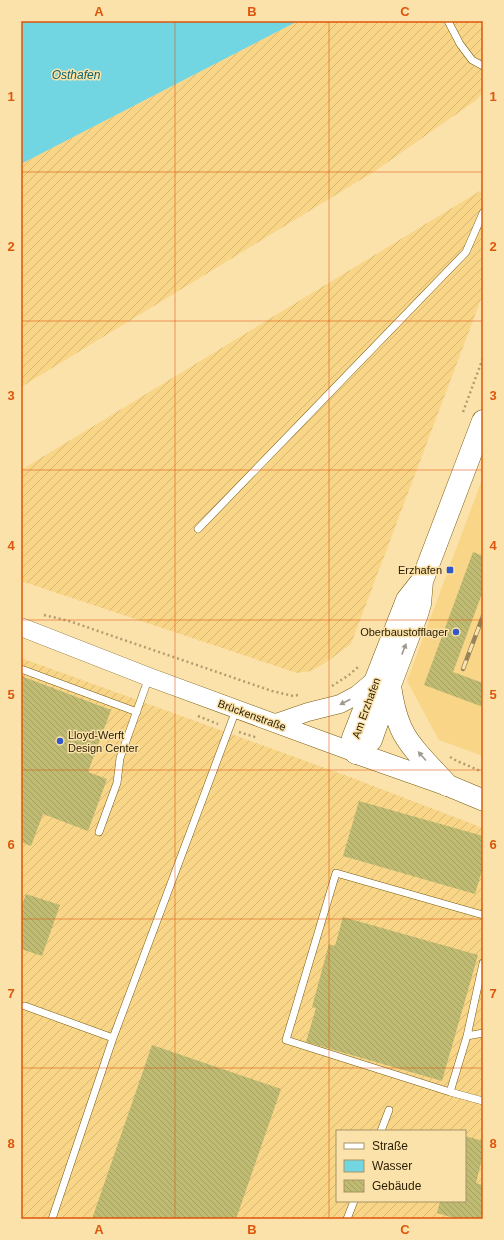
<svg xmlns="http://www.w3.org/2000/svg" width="504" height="1240" viewBox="0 0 504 1240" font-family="Arial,sans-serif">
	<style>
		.built { fill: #f8d587 }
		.industrial { fill: url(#industrial-furrows); fill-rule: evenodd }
		.water { fill: #72d6e2 }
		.building { fill: url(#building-back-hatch) }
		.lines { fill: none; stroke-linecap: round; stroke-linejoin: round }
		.service-casing { stroke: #795d11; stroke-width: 8 }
		.tertiary-casing { stroke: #795d11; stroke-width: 19 }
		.secondary-casing { stroke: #795d11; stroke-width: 22 }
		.primary-casing { stroke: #795d11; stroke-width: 23 }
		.path { stroke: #b09c6f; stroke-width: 2.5; stroke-dasharray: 2 3; stroke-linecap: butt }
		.service { stroke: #fff; stroke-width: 7 }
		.tertiary { stroke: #fff; stroke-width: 18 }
		.secondary { stroke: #fff; stroke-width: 21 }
		.primary { stroke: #fff; stroke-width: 22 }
		.rail-casing { stroke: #97845a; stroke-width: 4.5 }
		.rail { stroke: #fbe2ab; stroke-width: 3; stroke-dasharray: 9; stroke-linecap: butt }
		.oneway { fill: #9f998d }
		.grid { fill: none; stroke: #de560b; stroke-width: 1; stroke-opacity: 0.55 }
		.poi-dot { fill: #3257c7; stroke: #fbe2ab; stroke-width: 1.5 }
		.labels { text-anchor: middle; stroke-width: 3; stroke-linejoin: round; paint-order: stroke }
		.poi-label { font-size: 11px; fill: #291d01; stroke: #fbe2ab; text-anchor: end }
		.street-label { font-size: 11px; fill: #291d01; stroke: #fbe2ab }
		.water-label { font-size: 12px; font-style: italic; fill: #0b636c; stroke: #fbe2ab }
		.neatline { fill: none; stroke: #de560b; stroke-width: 1.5 }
		.grid-label { font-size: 13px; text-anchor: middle; font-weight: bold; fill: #de560b }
	</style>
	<defs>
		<pattern id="industrial-furrows" width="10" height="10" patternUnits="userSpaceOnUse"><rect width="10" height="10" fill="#f8d587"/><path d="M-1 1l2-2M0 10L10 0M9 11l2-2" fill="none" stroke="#d5b673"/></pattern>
		<pattern id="building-back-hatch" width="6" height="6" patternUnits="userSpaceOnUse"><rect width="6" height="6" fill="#bfbb73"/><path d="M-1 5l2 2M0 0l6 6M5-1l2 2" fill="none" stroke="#a4a062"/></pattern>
	</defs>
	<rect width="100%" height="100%" fill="#fbe2ab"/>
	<path class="built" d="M483,477V756L439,740L407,681Z"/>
	<path class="industrial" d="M298,21H483V93L475,101L375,171L21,387V164Z
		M480,191L483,192V294L351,644L325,663L311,671L297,673L21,581V470Z
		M21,658L347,776L483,828V1219H21ZM337,1131H465V1201H337Z"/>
	<path class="water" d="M21,21H298L21,164Z"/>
	<path class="building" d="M473,552L483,556V591L453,672L483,683V707L424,685Z
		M21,676L111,710L88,772L107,779L88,831L43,814L31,846L21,842Z
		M359,801L483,836V867L475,894L343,856Z
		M26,894L60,905L42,956L21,949V907Z
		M343,917L478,955L442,1081L306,1042L316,1008L312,1007L329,944L335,946Z
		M152,1045L281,1089L236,1219H92Z
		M465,1136L483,1141V1155L476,1183L483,1185V1219H458L437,1213L440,1201H465Z"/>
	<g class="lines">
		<defs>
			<path id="service" d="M448,21L460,44L472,60L483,66
				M198,529L466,252L483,213
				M21,669L137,712
				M99,832L117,783L120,758L149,677
				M483,915L336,873L286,1040L450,1092L483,1101
				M25,1006L113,1038
				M467,1036L483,1033
				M450,1092L467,1036L483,963
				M381,1131L389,1110
				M52,1219L113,1038L236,710
				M347,1219L354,1201"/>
			<path id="tertiary" d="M21,627L149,677L356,753
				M276,723L308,712L340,704L357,695L376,679"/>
			<path id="secondary" d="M356,753L447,785L483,800"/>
			<path id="primary" d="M422,581L407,600L353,738L356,753L371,740L390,685L417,614L420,604L422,581L483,421
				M390,686C392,700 395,715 401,728C409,747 433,769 447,785"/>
		</defs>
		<use href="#service" class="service-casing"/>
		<use href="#tertiary" class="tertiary-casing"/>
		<use href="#secondary" class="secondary-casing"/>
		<use href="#primary" class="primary-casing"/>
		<path class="path" d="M463,412L483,358
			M44,615L69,621L272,691L293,696L298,695
			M332,686L349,675L358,667
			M198,716L218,724
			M239,732L258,738
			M450,757L457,761L483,772"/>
		<use href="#service" class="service"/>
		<use href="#tertiary" class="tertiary"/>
		<use href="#secondary" class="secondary"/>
		<use href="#primary" class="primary"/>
		<defs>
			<path id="rail" d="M463,669L483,616"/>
		</defs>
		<use href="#rail" class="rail-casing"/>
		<use href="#rail" class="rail"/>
	</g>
	<defs><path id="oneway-solid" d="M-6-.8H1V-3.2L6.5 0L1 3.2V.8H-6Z"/></defs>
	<g class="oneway">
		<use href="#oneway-solid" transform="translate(404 649) rotate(-69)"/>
		<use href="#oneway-solid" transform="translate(345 702) rotate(153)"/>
		<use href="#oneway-solid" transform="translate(422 756) rotate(-131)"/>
	</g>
	<path class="grid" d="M175,21V1219M329,21V1219M21,172H483M21,321H483M21,470H483M21,620H483M21,770H483M21,919H483M21,1068H483"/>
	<g class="poi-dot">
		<rect x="446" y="566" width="8" height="8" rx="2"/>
		<circle cx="456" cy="632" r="4"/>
		<circle cx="60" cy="741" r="4"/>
	</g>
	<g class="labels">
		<g class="poi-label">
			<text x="442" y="574">Erzhafen</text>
			<text x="448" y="636">Oberbaustofflager</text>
			<text x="68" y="739" text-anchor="start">Lloyd-Werft<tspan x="68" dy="13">Design Center</tspan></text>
		</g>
		<g class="street-label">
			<text transform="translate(366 708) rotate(-70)" y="4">Am Erzhafen</text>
			<text transform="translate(252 715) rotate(20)" y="4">Brückenstraße</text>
		</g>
		<g class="water-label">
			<text x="76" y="79">Osthafen</text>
		</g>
	</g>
	<rect width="504" height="1240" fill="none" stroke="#fbe2ab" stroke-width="44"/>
	<rect x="336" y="1130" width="130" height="72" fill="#fbe2ab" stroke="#a79367"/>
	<rect x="344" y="1143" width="20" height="6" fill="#ffffff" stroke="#a79367"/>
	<text x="372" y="1150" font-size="12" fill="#291d01">Straße</text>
	<rect x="344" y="1160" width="20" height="12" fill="#72d6e2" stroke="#a79367"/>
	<text x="372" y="1170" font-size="12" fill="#291d01">Wasser</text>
	<rect x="344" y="1180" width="20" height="12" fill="url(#building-back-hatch)" stroke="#a79367"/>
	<text x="372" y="1190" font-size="12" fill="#291d01">Gebäude</text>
	<rect x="22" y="22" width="460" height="1196" class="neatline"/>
	<g class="grid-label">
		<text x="99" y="16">A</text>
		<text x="252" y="16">B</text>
		<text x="405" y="16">C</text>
		<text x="11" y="101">1</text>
		<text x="493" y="101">1</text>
		<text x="11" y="251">2</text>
		<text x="493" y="251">2</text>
		<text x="11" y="400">3</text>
		<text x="493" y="400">3</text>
		<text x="11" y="550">4</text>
		<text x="493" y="550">4</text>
		<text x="11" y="699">5</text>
		<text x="493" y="699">5</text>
		<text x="11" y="849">6</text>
		<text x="493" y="849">6</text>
		<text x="11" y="998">7</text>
		<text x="493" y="998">7</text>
		<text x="11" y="1148">8</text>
		<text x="493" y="1148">8</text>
		<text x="99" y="1234">A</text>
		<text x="252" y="1234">B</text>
		<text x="405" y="1234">C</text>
	</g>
</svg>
